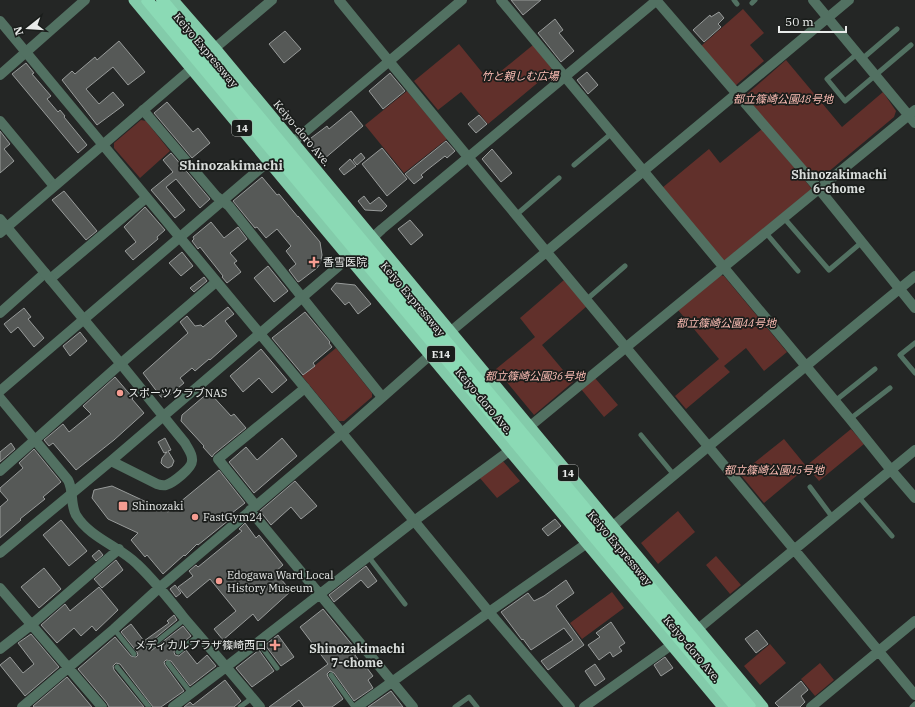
<svg xmlns="http://www.w3.org/2000/svg" width="915" height="707" viewBox="0 0 915 707" font-family="'IBM Plex Serif','Noto Sans JP',serif">
	<style>
		.park { fill: #61302b }
		.building { fill: #565957; stroke: #989b9a }
		.lines { fill: none; stroke-linecap: round; stroke-linejoin: round }
		.service { stroke: #527162; stroke-width: 5 }
		.minor { stroke: #527162; stroke-width: 10 }
		.tertiary { stroke: #527162; stroke-width: 10 }
		.trunk { stroke: #83cbaa; stroke-width: 11 }
		.motorway-bridge { stroke: #8bdab5; stroke-width: 12 }
		.poi-dot { fill: #f59c91; stroke: #1a1d1b; stroke-width: 1.5 }
		.labels { text-anchor: middle; stroke-width: 3.5; stroke-linejoin: round; paint-order: stroke }
		.shield { fill: #1a1d1b; stroke: #abadac; stroke-width: 1 }
		.shield-label { font-size: 10px; font-weight: bold; fill: #e9ebea }
		.street-label { font-size: 11px; fill: #e9ebea; stroke: #1a1d1b }
		.park-label { font-size: 11px; font-style: italic; fill: #fcbdb4; stroke: #1a1d1b }
		.poi-label { font-size: 11px; fill: #e9ebea; stroke: #1a1d1b; text-anchor: start }
		.neighbourhood-label { font-size: 12px; font-weight: bold; fill: #d8dcda; stroke: #1a1d1b }
		.quarter-label { font-size: 13px; font-weight: bold; fill: #d8dcda; stroke: #1a1d1b }
	</style>
	<rect width="100%" height="100%" fill="#242625"/>
	<path class="park" d="M743,9L764,33L750,45L764,61L735,86L701,46Z
		M459,44L489,81L533,45L553,70L488,124L461,92L438,110L414,81Z
		M786,60L842,127L883,92L896,111L894,117L821,178H814L747,100V94Z
		M407,91L447,139L404,173L365,125Z
		M141,120L146,121L170,151L140,178L114,148V143Z
		M762,129L812,189L723,262L662,188L709,149L720,163Z
		M720,275L724,276L787,352L764,371L746,348L724,366L730,372L686,409L675,396L719,359L678,310Z
		M564,280L587,306L542,345L573,382L534,415L496,369L535,337L520,318Z
		M336,348L372,393V397L344,421H339L302,376Z
		M595,378L618,405L604,417L581,389Z
		M851,429L864,444L819,481L807,467L764,503L740,474L784,439L806,466Z
		M502,460L520,481L497,498L479,477Z
		M678,511L695,532L658,564L641,543Z
		M716,556L741,585L730,594L706,565Z
		M612,592L624,608L582,639L570,623Z
		M770,644L786,663L760,685L744,666Z
		M820,663L834,680L815,696L801,679Z"/>
	<path class="building" d="M511,0H541L523,15Z
		M719,12L724,18L718,24L721,27L704,42L693,30L710,15L711,17Z
		M555,19L563,30L559,33L574,51L561,62L538,33Z
		M285,31L301,49L284,63L269,44Z
		M119,41L145,72L128,85L113,67L86,89L99,104L113,92L124,105L97,125L62,80L72,71L75,74L95,57L97,60Z
		M26,63L34,73L32,74L51,96L47,99L58,112L60,110L65,116L64,117L87,145L78,153L12,74Z
		M587,72L598,85L588,94L577,80Z
		M390,73L405,91L383,109L369,91Z
		M167,102L193,132L198,128L210,143L192,158L154,113Z
		M351,111L363,126L324,159L307,141L327,126L329,129Z
		M479,115L487,124L476,133L468,124Z
		M0,131L10,144L4,149L14,161L0,173Z
		M446,141L455,151L447,158L445,156L427,170L421,175L423,177L414,184L405,174Z
		M382,148L407,179L387,196L362,164Z
		M492,149L512,173L501,182L482,159Z
		M171,153L210,199L200,208L176,179L166,187L185,210L175,218L151,190L173,172L163,160Z
		M361,153L365,158L357,165L353,160Z
		M350,159L356,166L344,175L339,169Z
		M262,177L277,195L279,194L298,217V216L320,242L322,255L320,264L317,268L300,281L298,282L289,270L296,264L286,251L291,246L277,229L266,238L257,227L255,228L233,201Z
		M64,191L97,231L86,240L52,200Z
		M364,196L370,204L379,197L387,206L382,211L365,210L358,201Z
		M145,207L165,230L157,237L158,239L133,260L125,251L136,242L124,227Z
		M410,220L423,235L411,245L398,229Z
		M211,222L224,238L238,227L247,239L230,253L237,261L234,263L241,272L227,283L222,277L223,276L200,247L198,249L192,241L194,239L193,237Z
		M182,252L193,266L181,276L169,263Z
		M268,266L288,291L274,302L254,278Z
		M204,277L207,281L194,292L190,288Z
		M336,283L355,285L371,304L358,314L349,302L345,305L331,289Z
		M228,307L234,314L225,321L237,336L210,360L209,359L195,371L192,368L180,378L184,383L167,397H161L143,373L188,333L180,322L187,316L195,326L201,325L203,327Z
		M24,308L31,317L28,319L44,338L34,347L18,327L11,333L4,324Z
		M305,312L330,342L329,343L332,347L313,363L315,366L303,375L272,338Z
		M80,332L87,341L70,356L63,346Z
		M261,349L287,380L272,393L259,378L243,392L230,376Z
		M115,377L133,398L132,399L144,413L114,440L76,470L53,443L49,446L44,440L63,424L69,432L91,414L83,406Z
		M209,392L231,416L234,414L246,428L214,454L212,457L203,447L204,446L181,421L182,415Z
		M165,438L171,450L168,451L174,461L172,466L168,468L164,466L161,463L162,458L167,452L164,453L158,442Z
		M282,438L297,456L254,493L229,462L246,447L257,460Z
		M11,443L15,449L0,462V452Z
		M34,449L61,482L43,497L45,499L20,519L21,520L0,538V507L8,500L0,491V488L23,468L19,463Z
		M219,470L245,503L232,513L234,516L198,545L197,544L185,556L184,555L163,574L147,555L145,557L131,540L138,533L108,519L92,498L94,490L112,486L168,512Z
		M295,481L317,506L301,519L291,507L271,525L260,511Z
		M555,519L561,526L548,536L542,529Z
		M61,520L87,551L69,566L43,535Z
		M245,523L256,538L259,535L283,565L275,572L291,591L258,621L253,614L223,640L214,629L236,611L210,579L187,598L178,587L193,576L189,571L196,565L198,567L242,531L239,529Z
		M99,550L103,555L96,561L92,556Z
		M116,560L123,570L102,588L94,579Z
		M366,566L377,581L368,588L361,580L334,602L329,595Z
		M44,568L61,589L39,608L21,587Z
		M566,580L574,593L556,606L584,645L548,670L541,661L573,640L564,628L531,650L523,639L522,640L501,612L528,593L534,601L544,596Z
		M175,585L181,593L176,597L170,589Z
		M99,587L118,610L96,631L92,626L81,636L74,628L57,643L41,625L65,604L70,611Z
		M323,609L358,652L355,655L365,669L367,668L373,676L368,680L373,688L354,701L334,673L330,671L327,674L328,677L343,699L332,707H304L299,700L290,707H269L328,664L300,627Z
		M174,615L177,620L148,644L146,647L147,650H152L183,626L191,636L175,649L174,652L175,655L179,656L186,650L197,664L207,655L216,666L190,686L171,661L166,660L164,662L165,665L184,691L161,707H153L120,664L116,663L113,666L114,670L144,707H109L107,703L78,669L115,637L131,656L136,657L138,655L137,652L121,632L123,630L131,624L144,641L169,623L167,621Z
		M611,622L625,643L619,647L622,651L613,657L610,652L599,660L588,645L600,637L596,633Z
		M757,630L768,644L756,653L745,639Z
		M31,634L59,667L25,696L0,665L10,657L23,673L34,664L18,643Z
		M278,635L294,657L281,666L265,645Z
		M259,650L274,671L252,687L236,668Z
		M665,657L673,668L661,676L654,665Z
		M595,664L605,679L595,686L585,671Z
		M67,677L92,707H34L33,706Z
		M225,680L241,701L234,707H184L190,702L193,705Z
		M801,681L808,690L801,696L805,702L800,707H779L775,703Z
		M391,691L403,707H368Z"/>
	<g class="lines">
		<path class="service" d="M734,0L737,4
			M752,3L755,0
			M857,54L827,79L845,101L911,45
			M862,59L897,29
			M574,165L612,133
			M516,215L559,178
			M784,218L829,270L862,242
			M766,233L798,271
			M586,300L625,266
			M915,343L900,355L915,373
			M835,401L875,369
			M850,419L890,388
			M641,435L674,475
			M810,487L833,518
			M858,496L892,536
			M368,556L405,604
			M114,629L134,654
			M258,642L277,668
			M150,647L185,619
			M178,652L199,635
			M168,663L191,693
			M117,667L149,707
			M331,675L354,707
			M240,707L252,698
			M455,707L469,697L477,707
			M912,707L915,704"/>
		<path class="minor" d="M339,0C529,233 723,463 915,695
			M501,0L850,419L891,470L915,498
			M656,0L819,189L915,308
			M813,0L915,123
			M0,75L85,0
			M143,110L216,196L229,206L382,397
			M0,121L54,186
			M293,142L462,0
			M50,279L146,198
			M0,313L45,273
			M450,332L849,0
			M0,391L269,161
			M0,398L68,480C74,491 70,504 76,515C90,538 119,546 137,564C155,581 170,600 185,619C210,648 235,677 260,707
			M529,427L915,110
			M0,471L126,359L216,282
			M256,506L218,459L305,388
			M250,510L413,707
			M606,530L613,526L709,446L915,276
			M0,588L102,707
			M691,633L698,629L915,450
			M0,649L31,625L119,549
			M22,707L114,629L159,588L342,433L429,356
			M173,707L226,667L414,521L509,451
			M357,707L489,612L593,539
			M584,707L677,641
			M811,707L915,621"/>
		<path class="tertiary" d="M0,21L305,388L489,612L570,707
			M209,53L272,0
			M0,219L121,364L185,443C188,449 193,454 192,461C192,468 173,483 166,485C163,486 160,485 157,484L111,461
			M0,233L197,64
			M367,243L382,229L657,0
			M0,553L111,461L354,253"/>
		<path class="trunk" d="M134,0L723,707
			M173,0L215,48L763,707"/>
		<path class="motorway-bridge" d="M147,0L736,707
			M162,0L750,707"/>
	</g>
	<g class="poi-dot">
		<path d="M312 256h4v4h4v4h-4v4h-4v-4h-4v-4h4z"/>
		<circle cx="120" cy="393" r="4"/>
		<rect x="118" y="501" width="10" height="10" rx="2"/>
		<circle cx="195" cy="517" r="4"/>
		<circle cx="219" cy="581" r="4"/>
		<path d="M273 639h4v4h4v4h-4v4h-4v-4h-4v-4h4z"/>
	</g>
	<g class="labels">
		<g class="shield">
			<rect x="232" y="120" width="20" height="16" rx="3"/>
			<rect x="427" y="346" width="28" height="16" rx="3"/>
			<rect x="558" y="465" width="20" height="16" rx="3"/>
		</g>
		<g class="shield-label">
			<text x="242" y="132">14</text>
			<text x="441" y="358">E14</text>
			<text x="568" y="477">14</text>
		</g>
		<g class="street-label">
			<text transform="translate(206 50) rotate(50)" y="4">Keiyo Expressway</text>
			<text transform="translate(302 133) rotate(50)" y="4">Keiyo-doro Ave.</text>
			<text transform="translate(413 299) rotate(50)" y="4">Keiyo Expressway</text>
			<text transform="translate(484 401) rotate(50)" y="4">Keiyo-doro Ave.</text>
			<text transform="translate(620 548) rotate(50)" y="4">Keiyo Expressway</text>
			<text transform="translate(692 649) rotate(50)" y="4">Keiyo-doro Ave.</text>
		</g>
		<g class="park-label">
			<text x="520" y="80">竹と親しむ広場</text>
			<text x="783" y="103">都立篠崎公園48号地</text>
			<text x="726" y="327">都立篠崎公園44号地</text>
			<text x="535" y="380">都立篠崎公園36号地</text>
			<text x="774" y="474">都立篠崎公園45号地</text>
		</g>
		<g class="poi-label">
			<text x="323" y="266">香雪医院</text>
			<text x="128" y="397">スポーツクラブNAS</text>
			<text x="132" y="510">Shinozaki</text>
			<text x="203" y="521">FastGym24</text>
			<text x="227" y="579">Edogawa Ward Local<tspan x="227" dy="13">History Museum</tspan></text>
			<text x="266" y="649" text-anchor="end">メディカルプラザ篠崎西口</text>
		</g>
		<g class="neighbourhood-label">
			<text x="839" y="179">Shinozakimachi<tspan x="839" dy="14">6-chome</tspan></text>
			<text x="357" y="653">Shinozakimachi<tspan x="357" dy="14">7-chome</tspan></text>
		</g>
		<g class="quarter-label">
			<text x="231" y="170">Shinozakimachi</text>
		</g>
	</g>
	<g transform="translate(28 28) rotate(253)" stroke="#1a1d1b" stroke-width="3" paint-order="stroke">
	<path d="M0-3L7 15L0 10L-7 15Z" fill="#e9ebea"/>
	<text y="-6" font-size="11" font-weight="bold" text-anchor="middle" fill="#e9ebea">N</text>
	</g>
	<path d="M779 26v6h67v-6" fill="none" stroke="#e9ebea" stroke-width="2"/>
	<text x="785" y="26" font-size="12" fill="#e9ebea" stroke="#1a1d1b" stroke-width="3" paint-order="stroke">50 m</text>
</svg>
